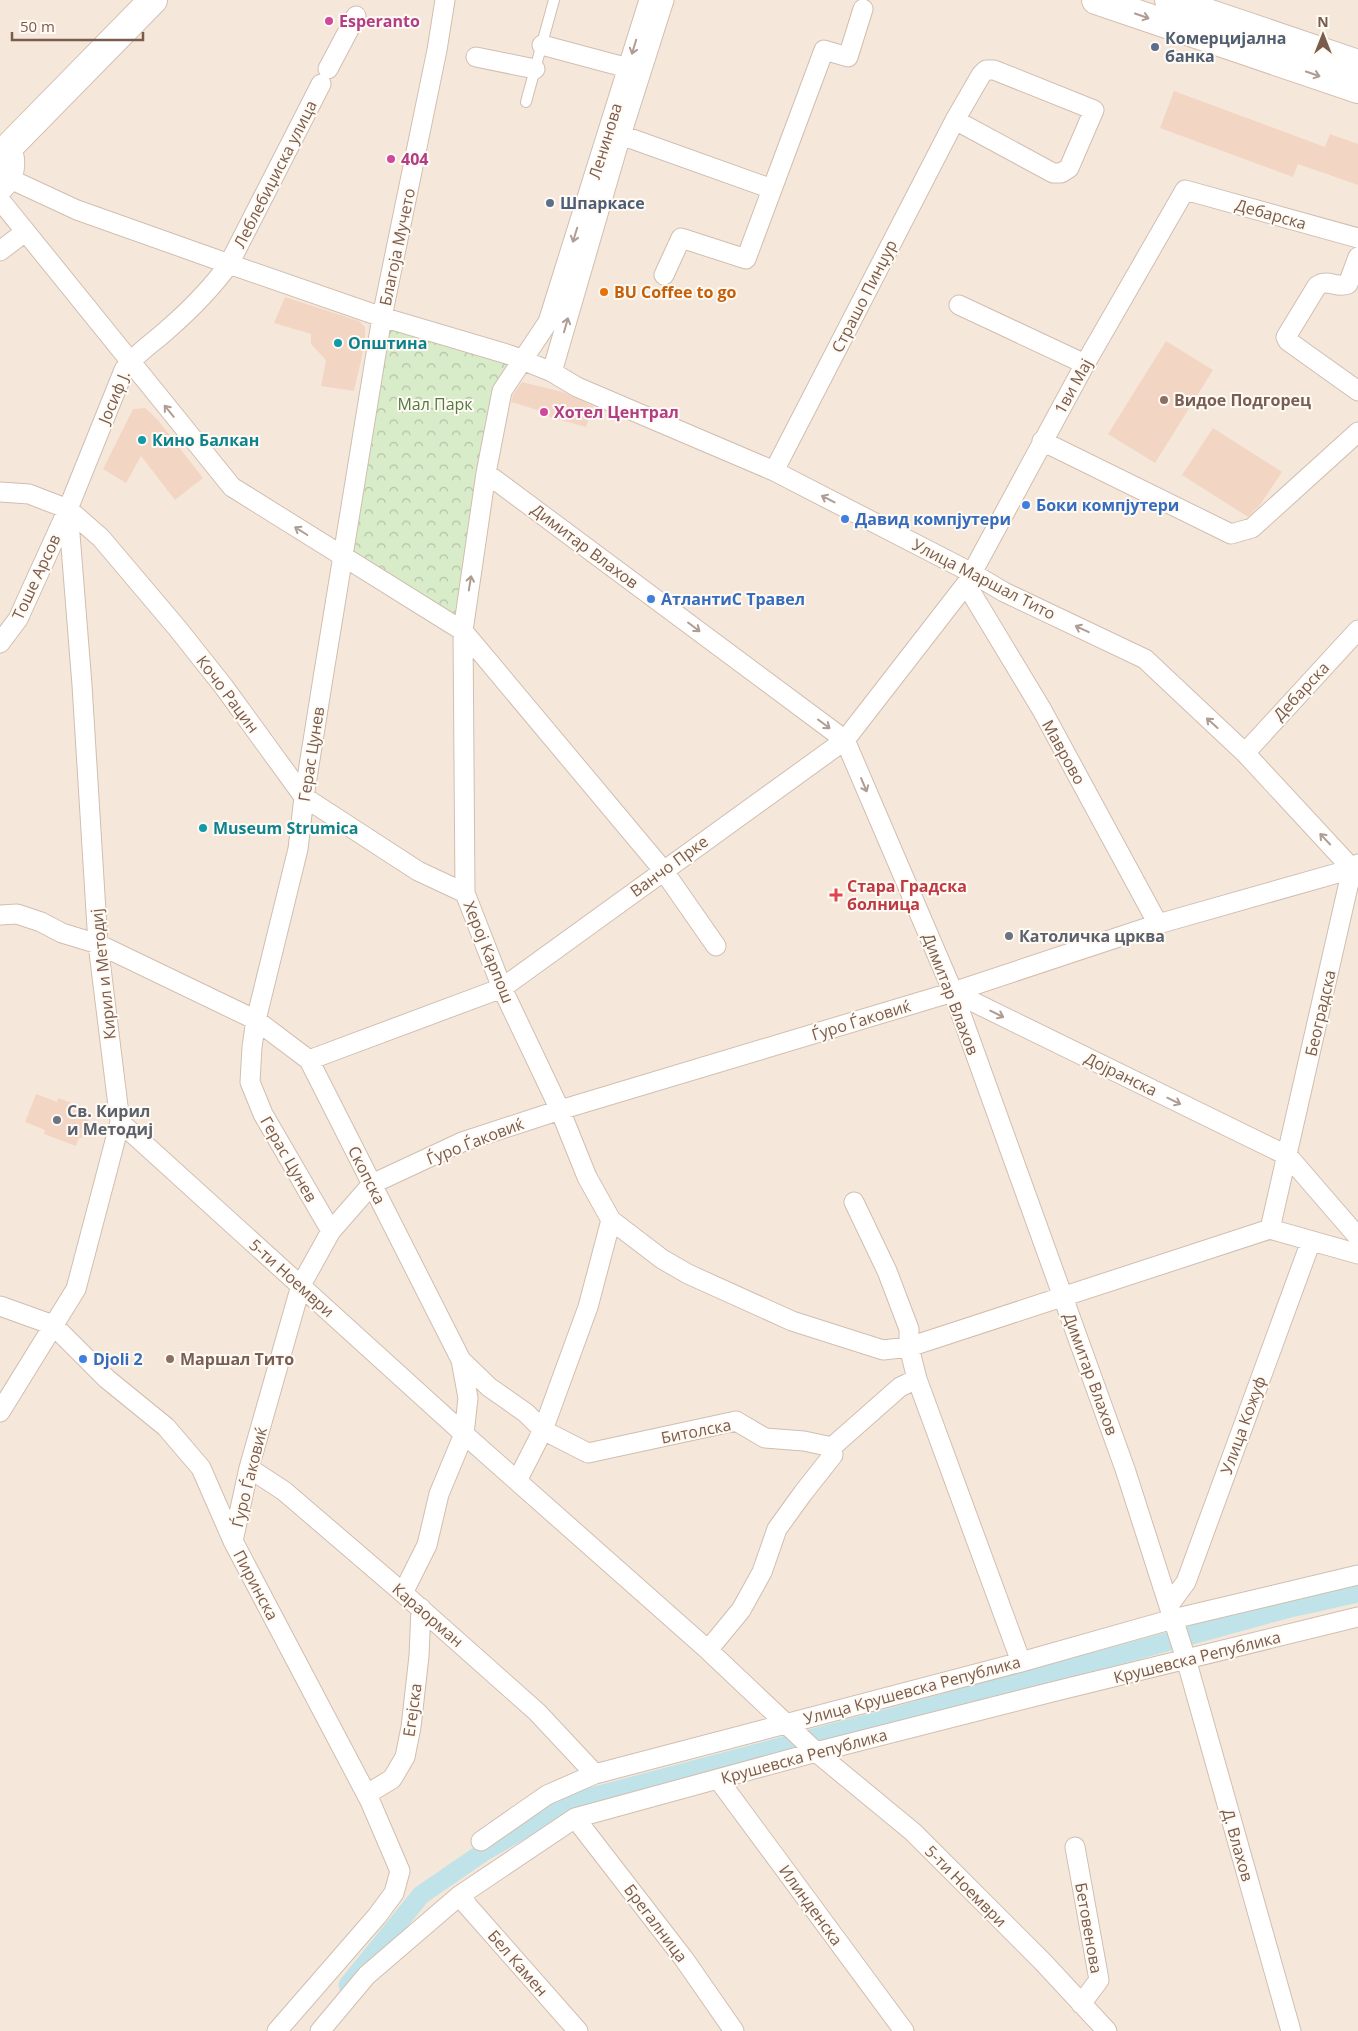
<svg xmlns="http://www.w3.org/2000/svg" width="1358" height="2031" viewBox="0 0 1358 2031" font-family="'Open Sans',sans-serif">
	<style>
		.residential { fill: #f5e8da }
		.park { fill: url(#park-crowns) }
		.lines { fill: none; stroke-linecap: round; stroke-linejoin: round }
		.canal { stroke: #bfe3e8; stroke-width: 19 }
		.building { fill: #f3d5c3 }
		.lane-casing { stroke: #d1beb0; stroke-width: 12 }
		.street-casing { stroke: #d1beb0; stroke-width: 21 }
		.secondary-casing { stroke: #d6c0b0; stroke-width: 30 }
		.lane { stroke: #fff; stroke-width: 10 }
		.street { stroke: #fff; stroke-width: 19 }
		.secondary { stroke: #fff; stroke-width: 28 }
		.oneway { stroke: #af9d94 }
		.hotel-dot { fill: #d1479c; stroke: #fffaf3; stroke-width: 2 }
		.service-dot { fill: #5c6f8a; stroke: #fffaf3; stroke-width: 2 }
		.food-dot { fill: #e8710a; stroke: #fffaf3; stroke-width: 2 }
		.culture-dot { fill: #0f9aa8; stroke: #fffaf3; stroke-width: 2 }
		.education-dot { fill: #8d6e63; stroke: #fffaf3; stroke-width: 2 }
		.shop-dot { fill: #3f7fe0; stroke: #fffaf3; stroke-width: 2 }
		.health-dot { fill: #e0444e; stroke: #fffaf3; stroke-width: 2 }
		.worship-dot { fill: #6b7280; stroke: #fffaf3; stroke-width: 2 }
		.labels { text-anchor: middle; stroke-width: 4; stroke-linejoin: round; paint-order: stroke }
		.hotel-label { font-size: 16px; font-weight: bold; fill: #b23c85; stroke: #fffaf3; text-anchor: start }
		.service-label { font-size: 16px; font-weight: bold; fill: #4e5e75; stroke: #fffaf3; text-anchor: start }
		.street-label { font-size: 16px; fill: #7a5c4d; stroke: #fffaf3 }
		.food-label { font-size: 16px; font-weight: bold; fill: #c56008; stroke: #fffaf3; text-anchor: start }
		.culture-label { font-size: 16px; font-weight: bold; fill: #0d838f; stroke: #fffaf3; text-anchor: start }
		.education-label { font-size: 16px; font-weight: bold; fill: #785e54; stroke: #fffaf3; text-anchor: start }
		.park-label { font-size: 16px; fill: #537a41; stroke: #fffaf3 }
		.shop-label { font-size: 16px; font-weight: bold; fill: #366cbe; stroke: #fffaf3; text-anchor: start }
		.health-label { font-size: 16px; font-weight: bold; fill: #be3a42; stroke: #fffaf3; text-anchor: start }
		.worship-label { font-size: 16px; font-weight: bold; fill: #5b616d; stroke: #fffaf3; text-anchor: start }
	</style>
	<defs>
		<pattern id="park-crowns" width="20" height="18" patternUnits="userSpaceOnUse" patternTransform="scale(1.25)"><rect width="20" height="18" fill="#d8ecc9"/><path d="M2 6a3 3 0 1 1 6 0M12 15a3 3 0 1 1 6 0" fill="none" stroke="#b4c2a5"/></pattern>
	</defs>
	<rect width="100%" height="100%" fill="#fdf6ec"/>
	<path class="residential" d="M0,0H1358V2031H0Z"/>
	<path class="park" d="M382,317L510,355L502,391L463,631L353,555Z"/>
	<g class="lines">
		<path class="canal" d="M348,1985L421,1895L485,1851L569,1803L908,1713L1286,1609L1358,1593"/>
	</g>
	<path class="building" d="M1174,91L1325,147L1330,134L1358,144V185L1298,164L1293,177L1160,128Z
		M285,297L359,321L365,327V343L354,391L321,386L326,360L311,344V334L274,323Z
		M1166,341L1213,370L1155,463L1108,434Z
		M522,382L563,392L593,406L586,427L543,415L544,412L511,402L513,395Z
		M145,408L158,420L203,478L175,500L141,456L126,483L103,469L133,409Z
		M1213,428L1282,472L1260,505L1248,517L1182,475Z
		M36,1094L57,1102L58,1098L89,1109L85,1118L89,1121L82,1138H79L76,1146L44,1134L45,1130L25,1122Z"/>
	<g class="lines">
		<defs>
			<path id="lane" d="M526,102L554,0"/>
			<path id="street" d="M649,0L548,322L502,391L486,473L463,631L465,893L502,988L560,1110L587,1177L611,1220L662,1259L688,1274L792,1321L883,1350L909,1347L1270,1229
				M542,45L628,68
				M476,57L535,69
				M328,69L356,16
				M621,135L772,189
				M8,178L77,210L229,264L382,317L510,355L552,372L577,387L774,471L972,573L1004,592L1145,659L1245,753L1358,875
				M0,200L232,487L463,631L663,870L716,946
				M0,251L25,232
				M1358,257L1348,284C1337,289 1328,278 1317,286L1286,337L1288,341L1358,391
				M664,275L681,238L746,259L824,50L848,57L863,9
				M959,305L1085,364
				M552,372L621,135L664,0
				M1042,441L1231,534L1252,528L1358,432
				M774,471L955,120L981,75L986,70H994L1094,110L1069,168L1061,173H1053L955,120
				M486,473L845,740L953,992L1125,1469L1186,1659L1291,2031
				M0,492L29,494L68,509L101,538L178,629L224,687L304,797L418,871L465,893
				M966,584L1042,710L1158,924
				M0,643L18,619L68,509L124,370C135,354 153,343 167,330C190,310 211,289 229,264L321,84
				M1245,753L1358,630
				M1352,869L1270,1229L1358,1254
				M0,915L17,914L41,922L62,933L98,944L256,1020L309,1060L461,1360L489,1387L526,1413L543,1430L518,1479
				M953,992L1288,1156L1358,1237
				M309,1060L502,988L845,740L966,584L1085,364L1185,190L1358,238
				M120,1122L464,1434L708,1650L816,1752L913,1832L1043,1962L1107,2031
				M854,1202L887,1271L909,1329V1347L917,1379L1021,1662
				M611,1220L588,1307L543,1430L588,1453L736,1421L765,1438L804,1441L832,1447L900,1387L917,1379
				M331,1231L263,1114L250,1082L252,1047L256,1020L298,849L304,797L323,678L382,317L437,50L445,0
				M0,1306L53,1325L107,1379L166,1427L201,1468L233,1541L370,1801L400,1871L394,1893L377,1916L277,2031
				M0,1412L76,1289L120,1122L98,944L82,685L68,509
				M249,1468L284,1491L403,1593L537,1712L595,1774
				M233,1541L249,1468L301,1285L331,1231L372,1184L462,1142L560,1110L953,992L1158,924L1352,869L1358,864
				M403,1593L427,1545L439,1494L464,1434L468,1398L461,1360
				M1169,1605L1186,1582L1311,1241
				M708,1650L741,1610L762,1572L777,1529L803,1493L833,1455L832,1447
				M718,1779L904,2031
				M367,1794L392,1779L405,1757L411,1727L419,1656L421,1608
				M575,1818L684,1959L734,2031
				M481,1841L547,1795L595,1774L1021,1662L1173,1619L1358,1575
				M1075,1847L1099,1980L1081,2004
				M459,1896L578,2031
				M320,2031L367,1975L459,1896L575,1818L816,1752L1056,1691L1358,1617"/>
			<path id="secondary" d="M1096,0L1358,89
				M1169,0L1358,64
				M0,150L10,159C11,170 9,178 0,186
				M4,152L153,0"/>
		</defs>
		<use href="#lane" class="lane-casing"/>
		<use href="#street" class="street-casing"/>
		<use href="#secondary" class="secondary-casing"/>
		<use href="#lane" class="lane"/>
		<use href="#street" class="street"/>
		<use href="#secondary" class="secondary"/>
	</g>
	<defs><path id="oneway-shaft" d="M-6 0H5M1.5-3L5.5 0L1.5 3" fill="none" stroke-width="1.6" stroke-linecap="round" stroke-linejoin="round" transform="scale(1.25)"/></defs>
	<g class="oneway">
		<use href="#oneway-shaft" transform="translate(1142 16) rotate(19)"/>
		<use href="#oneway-shaft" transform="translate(634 47) rotate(107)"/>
		<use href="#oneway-shaft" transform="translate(1313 74) rotate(19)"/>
		<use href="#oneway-shaft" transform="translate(575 235) rotate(107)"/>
		<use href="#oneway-shaft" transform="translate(566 325) rotate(-74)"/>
		<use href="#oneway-shaft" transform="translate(169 411) rotate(-129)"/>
		<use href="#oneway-shaft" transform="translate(828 499) rotate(-153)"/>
		<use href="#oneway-shaft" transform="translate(301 531) rotate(-148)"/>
		<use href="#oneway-shaft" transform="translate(470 583) rotate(-81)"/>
		<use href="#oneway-shaft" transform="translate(694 627) rotate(37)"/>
		<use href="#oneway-shaft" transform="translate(1082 629) rotate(-155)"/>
		<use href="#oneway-shaft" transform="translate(1212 723) rotate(-138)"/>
		<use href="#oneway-shaft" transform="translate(824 724) rotate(37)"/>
		<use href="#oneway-shaft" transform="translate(864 785) rotate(67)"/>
		<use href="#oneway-shaft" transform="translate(1325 839) rotate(-133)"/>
		<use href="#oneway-shaft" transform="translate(997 1014) rotate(26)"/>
		<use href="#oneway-shaft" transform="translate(1174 1101) rotate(26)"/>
	</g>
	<g class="hotel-dot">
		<circle cx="329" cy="21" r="5"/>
		<circle cx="391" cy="159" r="5"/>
		<circle cx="544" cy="412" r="5"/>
	</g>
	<g class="service-dot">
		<circle cx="1155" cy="47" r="5"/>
		<circle cx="550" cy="203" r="5"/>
	</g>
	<circle class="food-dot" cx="604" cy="292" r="5"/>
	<g class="culture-dot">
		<circle cx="338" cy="343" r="5"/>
		<circle cx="142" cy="440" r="5"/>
		<circle cx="203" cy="828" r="5"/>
	</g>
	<g class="education-dot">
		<circle cx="1164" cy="400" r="5"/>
		<circle cx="170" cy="1359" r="5"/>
	</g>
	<g class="shop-dot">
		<circle cx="1026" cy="505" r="5"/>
		<circle cx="845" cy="519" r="5"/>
		<circle cx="651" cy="599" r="5"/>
		<circle cx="83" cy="1359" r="5"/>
	</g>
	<path class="health-dot" d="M833.5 887.5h5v5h5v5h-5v5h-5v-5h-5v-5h5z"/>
	<g class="worship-dot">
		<circle cx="1009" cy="936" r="5"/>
		<circle cx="57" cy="1120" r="5"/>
	</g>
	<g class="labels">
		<g class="hotel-label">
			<text x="339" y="27">Esperanto</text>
			<text x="401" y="165">404</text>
			<text x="554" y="418">Хотел Централ</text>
		</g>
		<g class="service-label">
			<text x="1165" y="44">Комерцијална<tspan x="1165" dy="18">банка</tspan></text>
			<text x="560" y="209">Шпаркасе</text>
		</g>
		<g class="street-label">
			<text transform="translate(605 141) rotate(-73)" y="6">Ленинова</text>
			<text transform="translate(275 174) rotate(-63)" y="6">Леблебиџиска улица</text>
			<text transform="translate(1271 214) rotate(16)" y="6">Дебарска</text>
			<text transform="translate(397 247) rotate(-78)" y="6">Благоја Мучето</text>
			<text transform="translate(864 296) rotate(-63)" y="6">Страшо Пинџур</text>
			<text transform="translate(1073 386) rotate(-61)" y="6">1ви Мај</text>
			<text transform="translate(114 397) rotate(-67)" y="6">Јосиф Ј.</text>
			<text transform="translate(585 546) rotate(37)" y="6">Димитар Влахов</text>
			<text transform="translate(36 577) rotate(-65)" y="6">Тоше Арсов</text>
			<text transform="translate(984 579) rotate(27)" y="6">Улица Маршал Тито</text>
			<text transform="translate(1301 691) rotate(-47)" y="6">Дебарска</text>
			<text transform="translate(228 694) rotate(53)" y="6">Кочо Рацин</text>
			<text transform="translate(1064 752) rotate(61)" y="6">Маврово</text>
			<text transform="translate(311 754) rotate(-81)" y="6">Герас Цунев</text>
			<text transform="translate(669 866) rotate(-36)" y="6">Ванчо Прке</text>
			<text transform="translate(489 952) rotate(68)" y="6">Херој Карпош</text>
			<text transform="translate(103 974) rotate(-96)" y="6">Кирил и Методиј</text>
			<text transform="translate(951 994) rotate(69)" y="6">Димитар Влахов</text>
			<text transform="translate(1320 1013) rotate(-77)" y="6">Београдска</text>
			<text transform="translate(861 1020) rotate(-17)" y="6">Ѓуро Ѓаковиќ</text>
			<text transform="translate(1121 1074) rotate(26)" y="6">Дојранска</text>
			<text transform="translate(475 1141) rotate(-21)" y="6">Ѓуро Ѓаковиќ</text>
			<text transform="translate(289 1159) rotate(60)" y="6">Герас Цунев</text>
			<text transform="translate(367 1175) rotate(63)" y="6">Скопска</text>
			<text transform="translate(292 1278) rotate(42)" y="6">5-ти Ноември</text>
			<text transform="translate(1091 1374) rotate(70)" y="6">Димитар Влахов</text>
			<text transform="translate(1243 1425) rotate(-70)" y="6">Улица Кожуф</text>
			<text transform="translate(696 1431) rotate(-11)" y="6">Битолска</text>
			<text transform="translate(249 1477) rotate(-76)" y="6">Ѓуро Ѓаковиќ</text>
			<text transform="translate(256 1585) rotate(62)" y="6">Пиринска</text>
			<text transform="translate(428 1615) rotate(41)" y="6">Караорман</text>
			<text transform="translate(1197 1657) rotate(-14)" y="6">Крушевска Република</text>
			<text transform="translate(912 1690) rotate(-15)" y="6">Улица Крушевска Република</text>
			<text transform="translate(412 1710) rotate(-82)" y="6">Егејска</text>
			<text transform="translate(804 1756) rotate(-15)" y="6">Крушевска Република</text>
			<text transform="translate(1238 1845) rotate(74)" y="6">Д. Влахов</text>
			<text transform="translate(966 1886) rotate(45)" y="6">5-ти Ноември</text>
			<text transform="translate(811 1905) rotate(54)" y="6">Илинденска</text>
			<text transform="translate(656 1923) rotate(53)" y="6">Брегалница</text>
			<text transform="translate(1089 1928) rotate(80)" y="6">Бетовенова</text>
			<text transform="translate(518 1963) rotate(49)" y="6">Бел Камен</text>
		</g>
		<g class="food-label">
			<text x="614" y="298">BU Coffee to go</text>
		</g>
		<g class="culture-label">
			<text x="348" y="349">Општина</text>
			<text x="152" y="446">Кино Балкан</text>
			<text x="213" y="834">Museum Strumica</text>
		</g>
		<g class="education-label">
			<text x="1174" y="406">Видое Подгорец</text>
			<text x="180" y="1365">Маршал Тито</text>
		</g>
		<g class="park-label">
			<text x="435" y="410">Мал Парк</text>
		</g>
		<g class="shop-label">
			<text x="1036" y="511">Боки компјутери</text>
			<text x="855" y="525">Давид компјутери</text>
			<text x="661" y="605">АтлантиС Травел</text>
			<text x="93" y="1365">Djoli 2</text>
		</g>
		<g class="health-label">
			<text x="847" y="892">Стара Градска<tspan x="847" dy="18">болница</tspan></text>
		</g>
		<g class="worship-label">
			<text x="1019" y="942">Католичка црква</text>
			<text x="67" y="1117">Св. Кирил<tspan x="67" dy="18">и Методиј</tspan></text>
		</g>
	</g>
	<g transform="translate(1323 35)" stroke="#fffaf3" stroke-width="4" paint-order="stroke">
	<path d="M0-4L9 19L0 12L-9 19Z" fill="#7a5c4d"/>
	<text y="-8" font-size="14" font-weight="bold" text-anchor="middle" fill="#7a5c4d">N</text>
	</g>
	<path d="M12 32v8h131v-8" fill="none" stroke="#7a5c4d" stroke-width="2.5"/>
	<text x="20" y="32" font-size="15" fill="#7a5c4d" stroke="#fffaf3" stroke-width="4" paint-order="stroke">50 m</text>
</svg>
